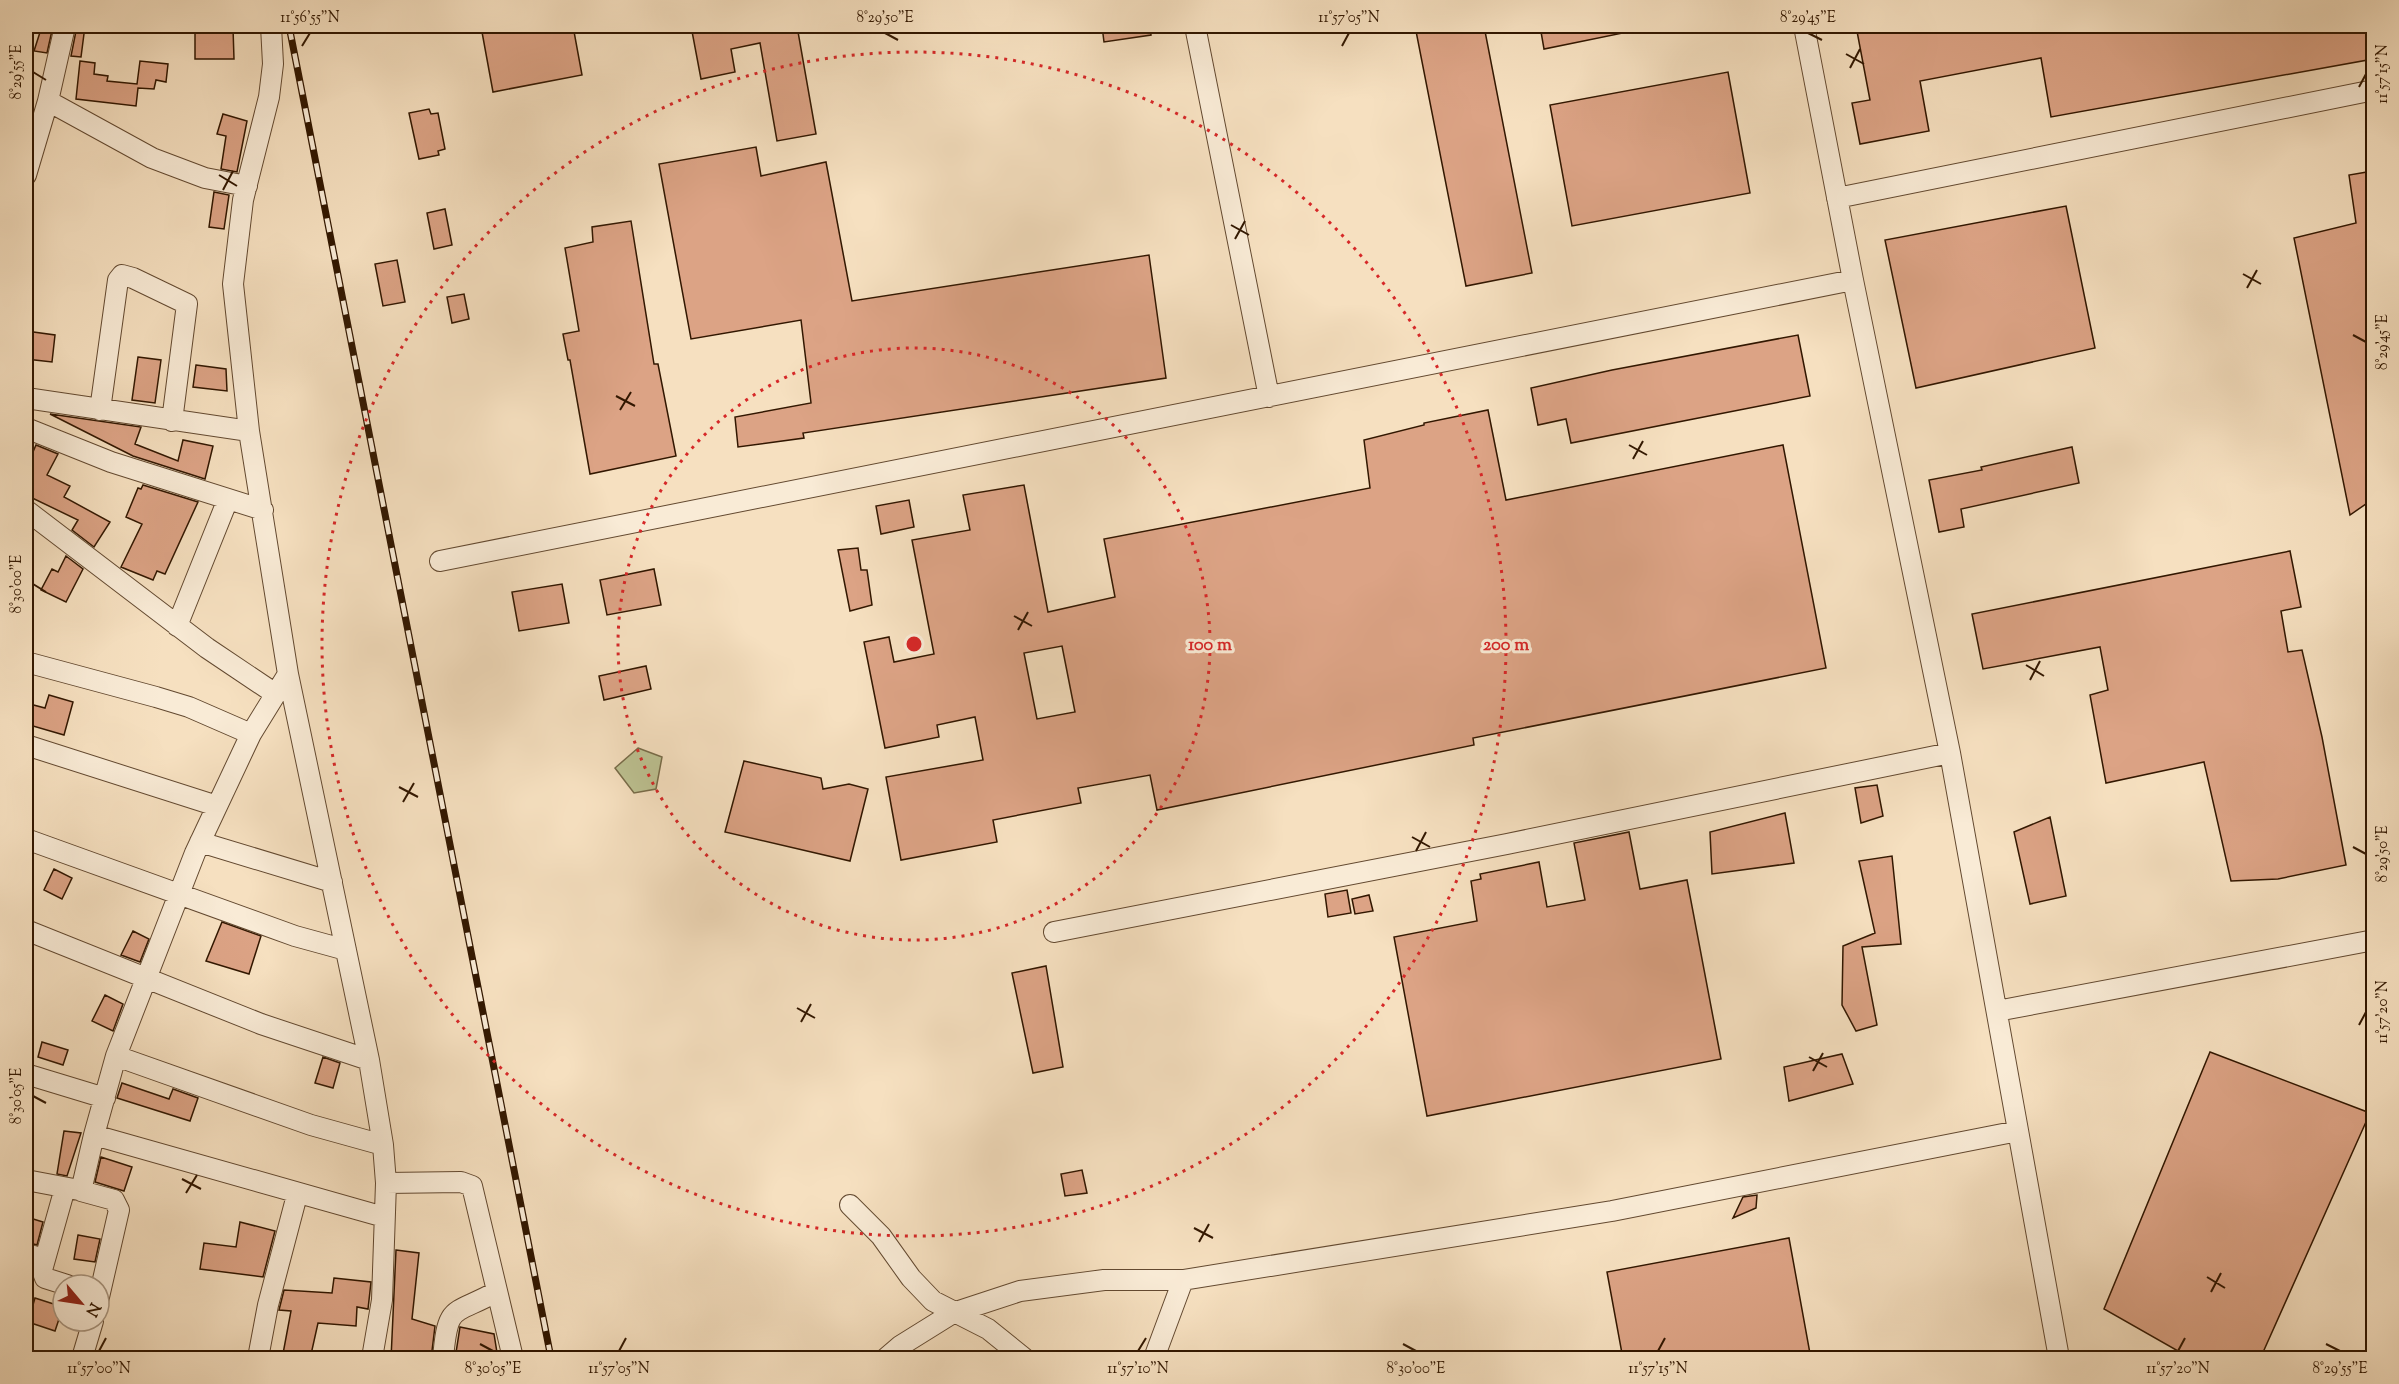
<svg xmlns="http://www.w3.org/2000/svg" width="2399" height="1384" viewBox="0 0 2399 1384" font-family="'Sorts Mill Goudy',serif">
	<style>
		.green { fill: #bdc292; stroke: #786c49; stroke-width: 1.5 }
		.building { fill: #dca385; stroke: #321700; stroke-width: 1.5; fill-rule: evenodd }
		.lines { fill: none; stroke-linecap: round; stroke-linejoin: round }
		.minor-casing { stroke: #634930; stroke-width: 22 }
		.minor { stroke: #f9ebd6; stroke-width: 20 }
		.rail-casing { stroke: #321700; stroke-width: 7 }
		.rail { stroke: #f9ebd6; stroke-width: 4.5; stroke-dasharray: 14; stroke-linecap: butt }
		.ticks { fill: none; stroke: #321700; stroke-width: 2 }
		.ring { fill: none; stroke: #d62828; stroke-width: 3; stroke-dasharray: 3 6 }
		.centre { fill: #d62828; stroke: #f9ebd6; stroke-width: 3 }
		.ring-label { font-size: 18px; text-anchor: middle; font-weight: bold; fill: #d62828; stroke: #f9ebd6; stroke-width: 6; stroke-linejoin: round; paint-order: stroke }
		.neatline { fill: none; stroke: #321700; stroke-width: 2 }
		.ticks-label { font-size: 15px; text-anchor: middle; fill: #321700 }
	</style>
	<rect width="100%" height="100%" fill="#f6e0c0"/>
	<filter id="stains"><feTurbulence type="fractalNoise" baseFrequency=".00333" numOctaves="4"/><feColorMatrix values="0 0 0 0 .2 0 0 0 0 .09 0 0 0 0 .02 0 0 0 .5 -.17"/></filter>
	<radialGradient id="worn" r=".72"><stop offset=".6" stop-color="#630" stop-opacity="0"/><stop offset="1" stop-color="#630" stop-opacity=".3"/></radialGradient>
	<path class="green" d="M638,748L662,757L656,789L634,793L615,768Z"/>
	<path class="building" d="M42,26H53L47,53L34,51Z
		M77,26H85L81,57L71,56Z
		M516,26H573L582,75L493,92L482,32Z
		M691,26H797L816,134L777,141L760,43L731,49L735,72L701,79Z
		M1102,26H1150L1151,35L1104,42Z
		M1415,26H1484L1532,273L1466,286Z
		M1540,26H1623V33L1544,49Z
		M1856,26H2373V59L2051,117L2041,58L1920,81L1929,131L1860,144L1852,103L1870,100Z
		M233,28L234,59H195V29Z
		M80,61L95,63L94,74L108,76L107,81L137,84L140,61L168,64L166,82L156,80L154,89L138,88L136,106L76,99Z
		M1728,72L1750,193L1572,226L1550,105Z
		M429,109L431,114L438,113L445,149L438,151L439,155L419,159L409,113Z
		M223,114L247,121L237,172L221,169L226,136L217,134Z
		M756,147L761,176L826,162L852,301L1149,255L1166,378L803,433L804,438L738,447L735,417L811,403L801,320L691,339L659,164Z
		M2373,171V499L2350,515L2294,238L2356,223L2349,175Z
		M214,192L229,195L224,229L209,227Z
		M2066,206L2095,348L1916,388L1885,240Z
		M445,209L452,245L434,249L427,213Z
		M631,221L654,364H658L676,456L590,474L570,360H568L563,334L579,331L565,248L593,242L592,227Z
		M397,260L405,302L383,306L375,264Z
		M464,294L469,319L452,323L447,297Z
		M26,331L55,335L52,362L26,359Z
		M1798,335L1810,396L1571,443L1566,419L1538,425L1531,388L1612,370Z
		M138,357L161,360L155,403L132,400Z
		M196,365L226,369L227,391L193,387Z
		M1488,410L1506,500L1783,445L1826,668L1473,738L1474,745L1157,810L1150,775L1078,788L1081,803L993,820L997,842L901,860L886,777L983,760L975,717L937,725L939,737L885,748L864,642L889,637L894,662L934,654L912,540L970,530L963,495L1024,485L1048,612L1115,597L1104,539L1370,488L1364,440L1424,425V423ZM1062,646L1075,712L1037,719L1024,653Z
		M50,414L141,427L135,444L178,461L183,440L213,446L205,479L133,456Z
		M36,445L58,454L47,475L70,486L64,497L110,522L94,547L72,530L78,520L26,495V468Z
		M2072,447L2079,483L1961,509L1964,527L1939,532L1929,480L1982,470L1981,467Z
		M143,485L198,502L165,574L157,571L153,580L121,567L142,524L126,517L138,488L141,489Z
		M909,500L914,527L881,534L876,506Z
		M858,548L861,570H867L872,605L850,611L838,550Z
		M2290,551L2301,607L2281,611L2288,652L2302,650L2322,737L2346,865L2278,879L2231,881L2204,762L2106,783L2090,695L2108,690L2100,647L1983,669L1972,614Z
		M66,556L83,569L66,602L41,590L52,569L58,572Z
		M654,569L661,605L607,615L600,580Z
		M562,584L569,623L519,631L512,592Z
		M646,666L651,689L604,700L599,676Z
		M49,695L73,702L64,735L26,724V703L45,708Z
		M744,761L821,778L823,789L849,784L868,789L850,861L725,832Z
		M1877,785L1883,816L1861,823L1855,788Z
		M1785,813L1794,863L1712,874L1710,832Z
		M2050,817L2066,896L2030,904L2014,832Z
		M1629,832L1640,889L1687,880L1721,1059L1427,1116L1394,937L1477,921L1471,881L1481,879L1480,874L1539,862L1547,907L1585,900L1574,843Z
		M1892,856L1901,944L1862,947L1877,1025L1856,1031L1842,1005L1843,946L1875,933L1859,861Z
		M54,869L72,878L62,899L44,890Z
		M1347,890L1351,913L1328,917L1325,894Z
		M1369,895L1373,911L1355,914L1352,899Z
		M222,922L261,936L249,974L206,961Z
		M133,931L149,939L140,962L121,955Z
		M1046,966L1063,1067L1033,1073L1012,973Z
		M105,995L123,1004L113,1031L92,1021Z
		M42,1042L68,1050L63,1065L38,1057Z
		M2210,1052L2370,1113L2260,1359H2192L2104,1309Z
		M1842,1054L1853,1084L1789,1101L1784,1067Z
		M323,1057L340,1063L333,1088L315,1083Z
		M122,1083L169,1099L173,1089L198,1098L190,1121L117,1098Z
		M64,1131L81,1133L67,1176L57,1174Z
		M101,1157L132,1167L124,1191L95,1182Z
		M1082,1170L1087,1193L1065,1196L1061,1174Z
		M1757,1195L1756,1208L1733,1218L1743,1197Z
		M30,1218L43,1222L37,1245L26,1242Z
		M240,1222L275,1231L263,1277L200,1269L204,1243L236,1247Z
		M78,1235L100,1239L95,1262L74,1259Z
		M1789,1238L1811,1359H1623L1607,1272Z
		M396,1250L419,1253L412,1319L435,1326L431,1359H391Z
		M334,1278L371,1282L368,1309L357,1307L356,1326L318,1323L310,1359H282L291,1311L279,1310L284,1290L332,1293Z
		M35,1298L63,1307L55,1331L28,1322Z
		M460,1327L494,1334L498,1359H455Z"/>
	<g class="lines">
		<defs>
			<path id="minor" d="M1195,26L1269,397
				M1804,26L1853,280L1950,753L2059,1358
				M48,101L152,158L205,178L247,186
				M26,175L48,101L65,26
				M1837,198L2374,90
				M26,398L249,431L233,284L243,200L269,97L273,64L271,26
				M100,410L118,280L122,275L133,278L187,304L172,421
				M26,428L111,462L263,510
				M249,431L288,674L251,734L195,853L116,1056L94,1135L384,1217
				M26,510L207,648L274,693
				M440,561L1853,280
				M177,626L228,499
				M26,662L156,697L189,707L251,734
				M288,674L369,1060L383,1145L386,1183L382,1300L372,1358
				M26,745L217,806
				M26,839L295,936L346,950
				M200,842L332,882
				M26,930L261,1024L369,1060
				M1054,932L1507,844L1950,753
				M1997,1011L2374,940
				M116,1056L311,1125L383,1145
				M26,1074L105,1098
				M94,1135L81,1191L114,1200L119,1210L99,1297
				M26,1180L79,1190
				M386,1183L461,1182L472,1186L513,1358
				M65,1188L42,1270L45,1278L67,1285
				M850,1205L881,1236L911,1278L933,1301L988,1329L1024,1358
				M26,1254L44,1259
				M82,1358L93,1321
				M258,1358L268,1305L297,1195
				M443,1358C448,1303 452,1316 496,1292
				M886,1358L900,1346L953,1313L1020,1291L1104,1280H1183L1612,1211L2018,1131
				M1154,1358L1183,1280"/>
		</defs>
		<use href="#minor" class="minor-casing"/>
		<use href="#minor" class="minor"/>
		<defs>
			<path id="rail" d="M289,26L551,1358"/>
		</defs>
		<use href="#rail" class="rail-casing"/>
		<use href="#rail" class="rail"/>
	</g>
	<path class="ticks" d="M885,33L898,40M1808,33L1822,40M302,46L310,33M1342,46L1349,33M1846,54L1864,64M1850,68L1860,49M33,72L46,80M2359,87L2366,74M219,175L237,186M223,190L233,171M1231,225L1249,235M1235,239L1245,221M2243,274L2261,284M2247,288L2257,270M2353,335L2366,342M616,396L635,406M620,410L631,392M1629,445L1647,455M1633,459L1643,441M33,584L46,592M1014,616L1032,626M1018,630L1028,612M2026,665L2044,676M2030,680L2040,661M399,787L418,797M403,802L414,783M1412,837L1430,847M2353,847L2366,854M1416,851L1426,832M797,1008L815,1018M801,1022L811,1004M2359,1025L2366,1012M1809,1057L1827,1067M1813,1071L1823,1053M33,1096L46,1103M182,1179L201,1189M186,1193L197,1175M1194,1228L1213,1238M1199,1242L1209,1224M2207,1277L2225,1288M2211,1292L2221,1273M480,1344L493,1351M1403,1344L1416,1351M2326,1344L2340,1351M99,1351L106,1338M619,1351L626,1338M1138,1351L1146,1338M1658,1351L1665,1338M2178,1351L2185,1338"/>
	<g class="ring">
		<circle cx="914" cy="644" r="296"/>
		<circle cx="914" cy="644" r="592"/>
	</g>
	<circle cx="914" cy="644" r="9" class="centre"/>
	<g class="ring-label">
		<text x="1210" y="650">100 m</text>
		<text x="1506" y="650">200 m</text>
	</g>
	<rect width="2399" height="1384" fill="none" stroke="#f6e0c0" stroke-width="66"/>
	<g transform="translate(81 1303) rotate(119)"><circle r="28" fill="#f9ebd6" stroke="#a99680" stroke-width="1.5"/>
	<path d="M0-4.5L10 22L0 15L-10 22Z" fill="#8f2418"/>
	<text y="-9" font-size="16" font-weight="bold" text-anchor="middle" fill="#321700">N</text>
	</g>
	<rect x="33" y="33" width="2333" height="1318" class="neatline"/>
	<g class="ticks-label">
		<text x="310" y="22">11°56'55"N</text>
		<text x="885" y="22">8°29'50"E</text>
		<text x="1349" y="22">11°57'05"N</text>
		<text x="1808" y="22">8°29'45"E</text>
		<text transform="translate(16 72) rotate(-90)" y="5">8°29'55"E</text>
		<text transform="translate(2382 74) rotate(-90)" y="5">11°57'15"N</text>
		<text transform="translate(2382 342) rotate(-90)" y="5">8°29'45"E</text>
		<text transform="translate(16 584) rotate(-90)" y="5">8°30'00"E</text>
		<text transform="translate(2382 854) rotate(-90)" y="5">8°29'50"E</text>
		<text transform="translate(2382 1012) rotate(-90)" y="5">11°57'20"N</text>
		<text transform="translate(16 1096) rotate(-90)" y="5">8°30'05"E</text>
		<text x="99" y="1373">11°57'00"N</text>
		<text x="493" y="1373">8°30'05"E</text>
		<text x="619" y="1373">11°57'05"N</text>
		<text x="1138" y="1373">11°57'10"N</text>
		<text x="1416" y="1373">8°30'00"E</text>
		<text x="1658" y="1373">11°57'15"N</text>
		<text x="2178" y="1373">11°57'20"N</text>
		<text x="2340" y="1373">8°29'55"E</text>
	</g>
	<rect width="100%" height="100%" filter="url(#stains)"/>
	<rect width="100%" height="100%" fill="url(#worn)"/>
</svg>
